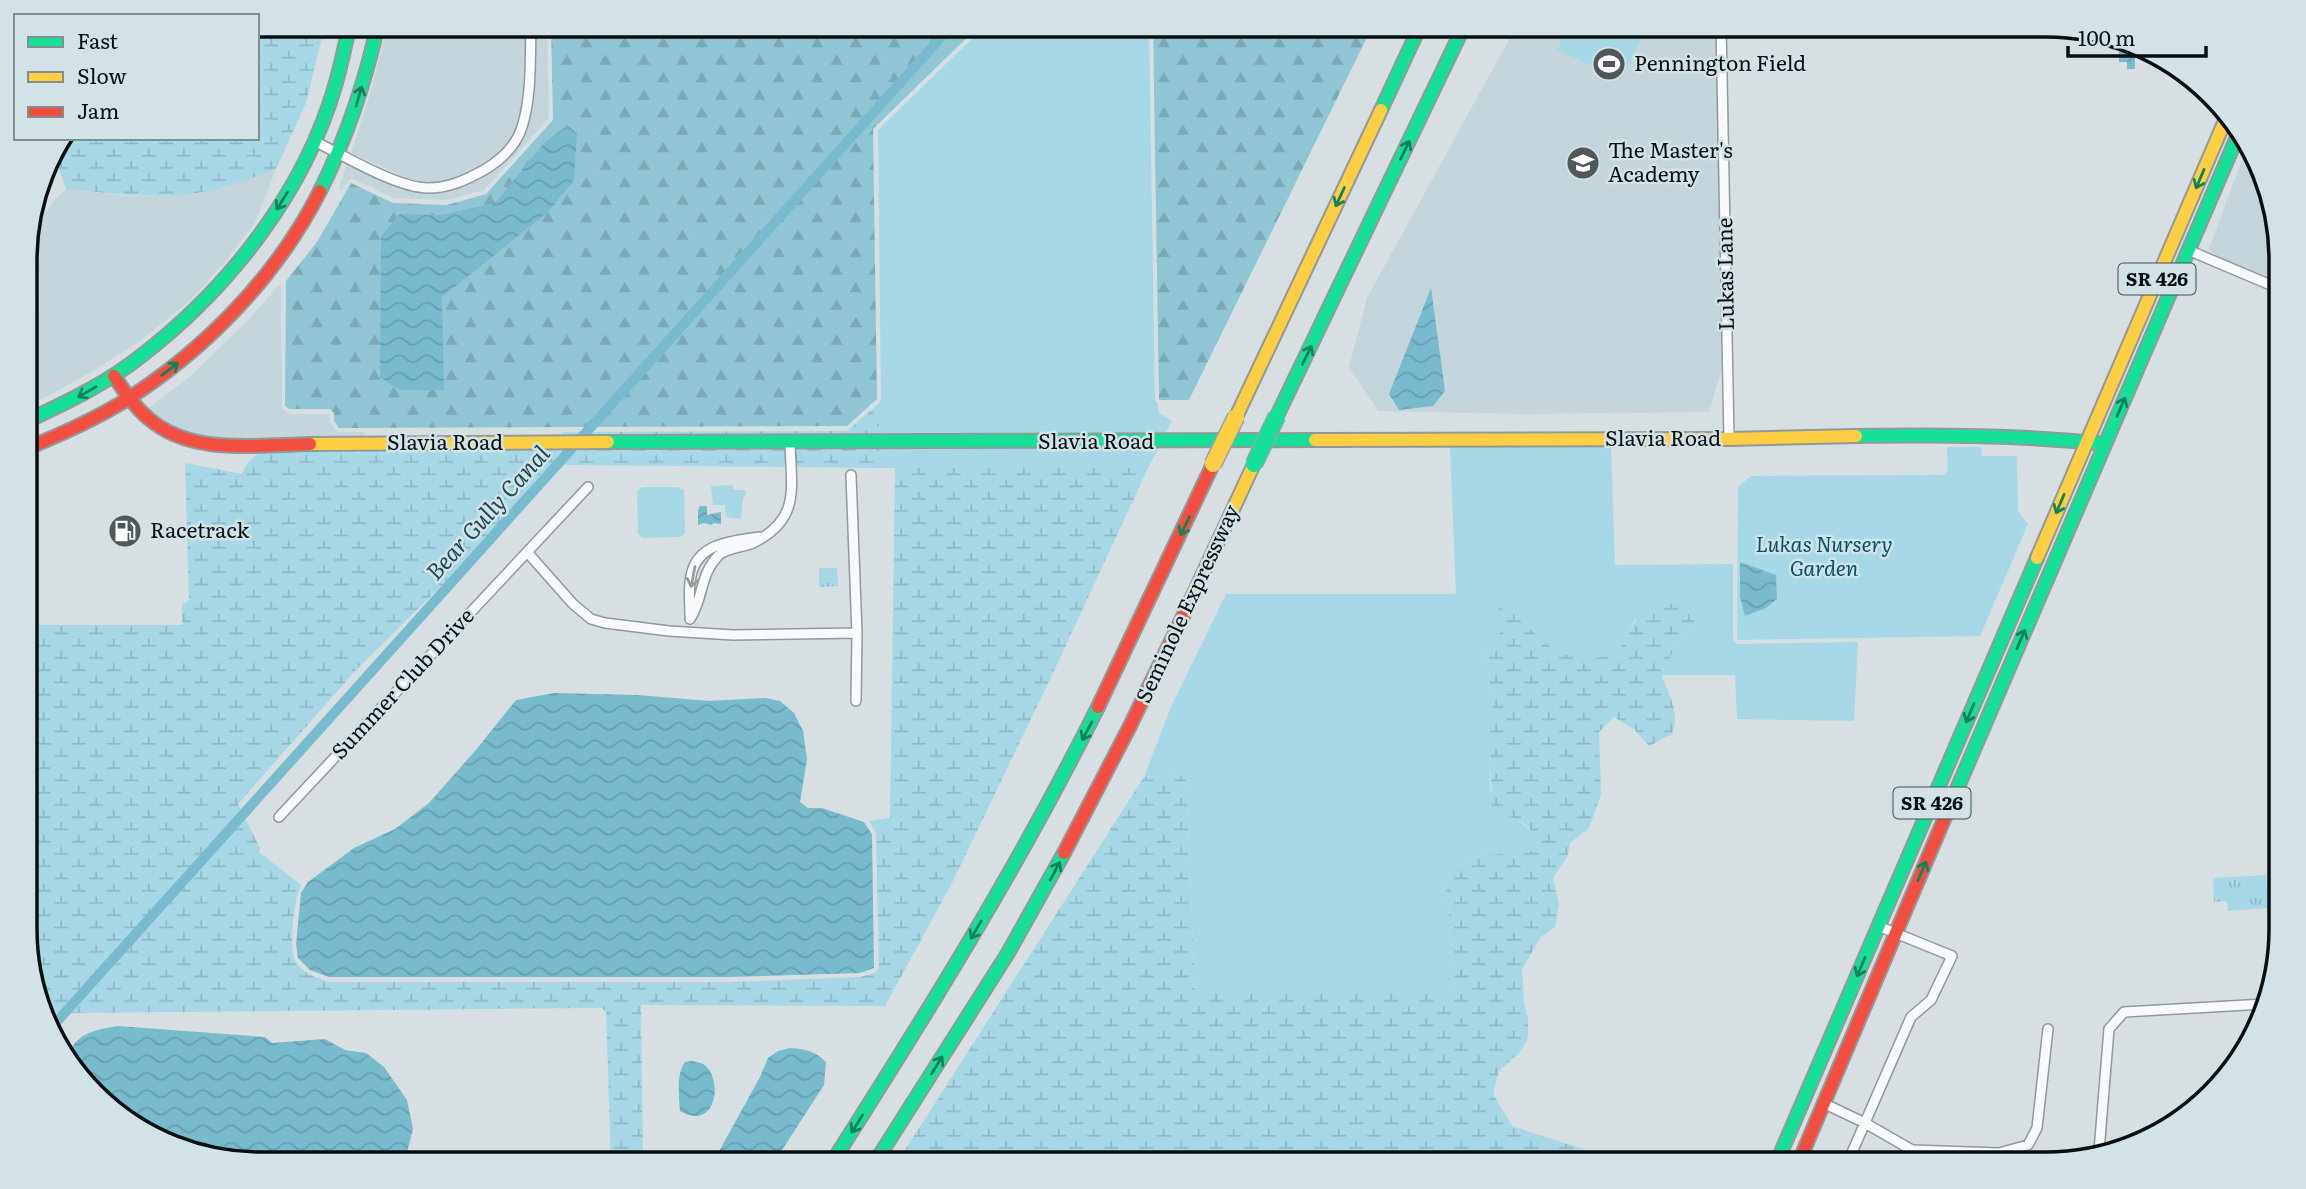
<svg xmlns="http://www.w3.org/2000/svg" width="2306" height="1189" viewBox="0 0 2306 1189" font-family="Literata,serif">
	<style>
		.built { fill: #c4d5db }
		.green { fill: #a7d8e5 }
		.forest { fill: url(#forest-firs) }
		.wetland { fill: url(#wetland-marsh) }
		.park { fill: url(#park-tufts) }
		.water { fill: url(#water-waves) }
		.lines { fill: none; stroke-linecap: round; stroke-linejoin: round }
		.canal { stroke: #78bbcc; stroke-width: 10 }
		.street-casing { stroke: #92999a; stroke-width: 12 }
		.fast-casing { stroke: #92999a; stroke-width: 16 }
		.slow-casing { stroke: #92999a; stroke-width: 16 }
		.jam-casing { stroke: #92999a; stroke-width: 16 }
		.street { stroke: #f9fafb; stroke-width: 9 }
		.fast { stroke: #16e098; stroke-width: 12 }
		.slow { stroke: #ffcf43; stroke-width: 12 }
		.jam { stroke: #f24e42; stroke-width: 12 }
		.fast-bridge-casing { stroke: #92a8ae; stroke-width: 19; stroke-linecap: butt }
		.slow-bridge-casing { stroke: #92a8ae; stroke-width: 19; stroke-linecap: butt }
		.fast-bridge { stroke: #16e098; stroke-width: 16 }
		.slow-bridge { stroke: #ffcf43; stroke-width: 16 }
		.oneway { stroke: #10825b }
		.oneway2 { stroke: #999c9d }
		.labels { text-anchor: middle; stroke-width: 5; stroke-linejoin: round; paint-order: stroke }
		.shield { fill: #d2e2e6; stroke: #454e50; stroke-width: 2 }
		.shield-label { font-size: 19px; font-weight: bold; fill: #090f10 }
		.poi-label { font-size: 21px; fill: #090f10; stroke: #d2e2e6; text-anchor: start }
		.street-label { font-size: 21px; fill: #090f10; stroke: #d2e2e6 }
		.park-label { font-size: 21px; font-style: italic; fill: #005465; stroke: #d2e2e6 }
		.water-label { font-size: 23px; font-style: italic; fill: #1f4953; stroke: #d2e2e6 }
		.rim { fill: none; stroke: #090f10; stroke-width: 3.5 }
	</style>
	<defs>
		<pattern id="forest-firs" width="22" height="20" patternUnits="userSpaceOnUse" patternTransform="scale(1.75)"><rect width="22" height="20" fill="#90c6d4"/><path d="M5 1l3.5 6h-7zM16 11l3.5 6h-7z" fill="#7ba9b5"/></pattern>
		<pattern id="wetland-marsh" width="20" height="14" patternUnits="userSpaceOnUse" patternTransform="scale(1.75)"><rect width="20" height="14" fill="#a7d8e5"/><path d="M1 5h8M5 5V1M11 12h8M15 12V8" fill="none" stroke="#8eb8c3"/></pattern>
		<pattern id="park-tufts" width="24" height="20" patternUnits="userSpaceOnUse" patternTransform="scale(1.75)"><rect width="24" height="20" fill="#a7d8e5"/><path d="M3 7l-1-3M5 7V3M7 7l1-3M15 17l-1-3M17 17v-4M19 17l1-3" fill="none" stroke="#8eb8c3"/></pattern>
		<pattern id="water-waves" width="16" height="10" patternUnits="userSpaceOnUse" patternTransform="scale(1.75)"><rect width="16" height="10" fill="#78bbcc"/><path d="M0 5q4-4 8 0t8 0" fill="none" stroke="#66a0ae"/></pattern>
	</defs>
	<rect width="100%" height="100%" fill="#d7dfe2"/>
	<path class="built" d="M388,25H527L522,104L517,127L503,151L463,175L446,181L426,182L409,179L351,153L369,97Z
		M536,25H547L549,118L484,190L447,200L394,198L351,178L342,190L339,188L347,163L407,190L426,193L448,191L467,185L509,159L525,132L531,105Z
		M1517,25H1721L1728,348L1709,412L1525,414L1378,411L1349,367L1367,298Z
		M2243,157L2252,158L2280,230V283L2218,257L2209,249Z
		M276,169L256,221L229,257L191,300L137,343L91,372L48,396L25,405V312L40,311L38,228L51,204L66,189L128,196H167L222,188Z
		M281,283L282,408L289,414H329L330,423L338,432H364L363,438L231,441L201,439L178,431L154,418L146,410L191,376L250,318Z"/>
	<path class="green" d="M1149,25L1155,400L1158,404V412L1172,421L1164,436L879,437V403L881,398L878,130L985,26Z
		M1569,25V24L1647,25L1621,79L1557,50Z
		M1611,445L1615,565L1733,564V637L1734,642L1738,644L1858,642L1854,721L1737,719L1735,675H1662L1674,648L1695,623L1693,608L1678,602L1634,621L1618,652C1608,655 1595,661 1585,661C1557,659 1534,636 1519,615L1486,648L1492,703L1490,791L1513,816L1536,835L1542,853L1526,851L1463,858L1446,881L1456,992H1195L1186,775L1144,777L1171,707L1226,594H1456L1450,446Z
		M1159,447L1148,468H879V448Z
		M1947,447H1981L1982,456H2017L2018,511L2028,524L1980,636L1737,640L1738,487L1751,476L1943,475L1948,471Z
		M733,485V490H744L746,493L743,499L741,519L726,517L725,505H713L711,486Z
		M642,487H678L684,490L685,533L680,537L643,538L638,534L637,492Z"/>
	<path class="forest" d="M551,25H980L873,129L877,399L847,426L339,428L334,421V413L330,409H289L285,406L286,281L317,242L351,183L393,203L447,205L486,194L553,120Z
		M1153,25H1373L1189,400H1159Z"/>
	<path class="wetland" d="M257,25H325L306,103L276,169C259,175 241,182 224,187C174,202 117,194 66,189L53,151L62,138H257Z
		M879,403V437H559L563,432L847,431Z
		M422,448H786V467L564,465L356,670L238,804L260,848L259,852L301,885C294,898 288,949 296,962C303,974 316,977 329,982H728L860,977L875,973L879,968L876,833L869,821L890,818L895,468H1148L1054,671L953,881L885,1006L641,1005L643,1164H611L606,1012L602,1008L57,1013L45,1010L27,960L26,625H182V604L186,603L189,600L185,463L242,474C244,467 251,457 259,454C272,450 346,450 360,453L362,449Z
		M795,448H879V468L796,467Z
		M1678,602L1693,608L1695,623L1674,648L1662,677C1670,696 1680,714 1672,734L1649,746L1635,730L1614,717L1599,732L1601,795L1589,828L1570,843L1568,855L1553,878L1559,904L1555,927L1541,937L1522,969L1524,1002L1528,1019V1038L1520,1052L1499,1071L1493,1094L1512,1126L1583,1149L1593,1164H896L1144,777L1186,775L1195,992H1456L1446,881L1463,858L1526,851L1542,852C1533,825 1520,817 1492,812L1490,736L1492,703L1486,648L1502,631L1498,607L1519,615L1530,629L1557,652L1586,661L1618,652C1637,616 1637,612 1678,602Z"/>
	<path class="park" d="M819,568H837L838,586L819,587Z
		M2266,875L2268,908L2228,911L2227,901L2214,902L2213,878Z"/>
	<path class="water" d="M2119,49H2127L2135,58V69H2127V62H2119Z
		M568,125L577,134L574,180L548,212L442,297L444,390H400L380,377L381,236L400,214L440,215L495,203L544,143Z
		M1431,288L1445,391L1433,406L1399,410L1389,394Z
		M700,506H707V515L721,512V524L714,523L711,525L704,523L698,525V510Z
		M1740,562L1776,575L1777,599L1766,608L1745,616L1740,597Z
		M554,693L638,695L709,701L765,698L780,701L794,713L803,731L807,759L800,802L808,808H822L864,822L872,834L874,968L860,973L728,977H329L310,970L298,958L296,944L301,893L308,882L354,848L395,829L429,803L475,751L516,700Z
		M117,1026L265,1037L272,1043L325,1039L345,1050L366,1053L384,1067L407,1100L413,1129L404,1164H260L155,1140L65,1061C76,1033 90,1031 117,1026Z
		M790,1048C805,1049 815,1051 826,1062L824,1085L773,1164H712L760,1077L768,1058L778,1051Z
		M692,1061C695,1062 699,1062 703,1064C724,1077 717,1133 680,1111C679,1096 676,1074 685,1062Z"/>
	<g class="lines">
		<path class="canal" d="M52,1027L953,24"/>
		<defs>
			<path id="street" d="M1721,24L1729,439
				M314,141C343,155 397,188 428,188C449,188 466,180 484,170C501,160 516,146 522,127C532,95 530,58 531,24
				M2188,250L2280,289
				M851,475L857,633L856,701
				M527,552L573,604L591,619L605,623L669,631L733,635L857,633
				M690,616C690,603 688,588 691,576C697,543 732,541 759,537
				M690,619C704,598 699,575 719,555C728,547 744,548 755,542C801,518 791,487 790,443
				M279,817L588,487
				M1823,1103L1865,1123L1912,1150L1999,1153L2028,1145L2037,1128L2048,1029
				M2099,1151L2109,1029L2124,1012L2264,1004
				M1847,1164L1911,1017L1931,1000L1952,956L1878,926"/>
			<path id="fast" d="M1381,110L1421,24
				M320,191C347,137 365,83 378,24
				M1277,416L1465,24
				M25,422C65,403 106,384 141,356C228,289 304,193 335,86C341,66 345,45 350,24
				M1856,436C1939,435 2023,435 2105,444
				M608,442L1315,440
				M1951,803L2241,128
				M831,1164C926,1015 1019,866 1098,707
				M874,1164L1008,953L1064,853
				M1776,1164L2037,558"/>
			<path id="slow" d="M1236,417L1381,110
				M1315,440L1729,439L1856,436
				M310,444L608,442
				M2037,558L2227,116
				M1188,606L1254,464"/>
			<path id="jam" d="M114,376C124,391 134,406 148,418C191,456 257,445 310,444
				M25,449C60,435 94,420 126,400C206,349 277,276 320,191
				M1098,707L1213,464
				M1064,853L1130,726L1188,606
				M1798,1164L1951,803"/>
		</defs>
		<use href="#street" class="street-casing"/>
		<use href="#fast" class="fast-casing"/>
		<use href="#slow" class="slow-casing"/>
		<use href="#jam" class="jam-casing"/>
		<use href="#street" class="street"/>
		<use href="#fast" class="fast"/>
		<use href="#slow" class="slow"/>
		<use href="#jam" class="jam"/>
		<defs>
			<path id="fast-bridge" d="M1254,464L1277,416"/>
			<path id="slow-bridge" d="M1213,464L1236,417"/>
		</defs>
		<use href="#fast-bridge" class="fast-bridge-casing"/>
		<use href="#slow-bridge" class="slow-bridge-casing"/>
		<use href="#fast-bridge" class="fast-bridge"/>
		<use href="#slow-bridge" class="slow-bridge"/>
	</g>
	<defs><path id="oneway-shaft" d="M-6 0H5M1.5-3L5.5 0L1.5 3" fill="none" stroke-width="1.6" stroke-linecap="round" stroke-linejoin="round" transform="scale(1.75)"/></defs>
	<g class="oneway">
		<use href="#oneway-shaft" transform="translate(359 96) rotate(-74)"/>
		<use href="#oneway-shaft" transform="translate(1405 150) rotate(-64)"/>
		<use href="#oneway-shaft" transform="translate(2200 179) rotate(113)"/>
		<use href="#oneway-shaft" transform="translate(1340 197) rotate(115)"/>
		<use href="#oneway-shaft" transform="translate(282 201) rotate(122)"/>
		<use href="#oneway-shaft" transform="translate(1307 355) rotate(-64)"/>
		<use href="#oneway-shaft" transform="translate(170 369) rotate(-37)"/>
		<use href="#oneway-shaft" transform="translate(87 392) rotate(150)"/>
		<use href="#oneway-shaft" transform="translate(2121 407) rotate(-67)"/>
		<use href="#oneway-shaft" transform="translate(2060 504) rotate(113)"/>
		<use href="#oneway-shaft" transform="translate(1185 526) rotate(115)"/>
		<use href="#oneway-shaft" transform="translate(2021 639) rotate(-67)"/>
		<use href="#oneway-shaft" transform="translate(1970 713) rotate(113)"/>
		<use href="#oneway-shaft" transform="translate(1087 731) rotate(118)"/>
		<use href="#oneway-shaft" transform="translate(1055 871) rotate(-62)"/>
		<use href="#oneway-shaft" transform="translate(1922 871) rotate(-67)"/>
		<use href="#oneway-shaft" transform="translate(976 930) rotate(120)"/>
		<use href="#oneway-shaft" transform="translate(1861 967) rotate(113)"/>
		<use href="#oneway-shaft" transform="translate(937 1065) rotate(-58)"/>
		<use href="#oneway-shaft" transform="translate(857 1124) rotate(122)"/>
	</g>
	<use class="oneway2" href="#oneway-shaft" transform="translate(693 577) rotate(101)"/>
	<defs>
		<symbol id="stadium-disc" viewBox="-11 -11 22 22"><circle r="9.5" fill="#51585a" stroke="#d2e2e6"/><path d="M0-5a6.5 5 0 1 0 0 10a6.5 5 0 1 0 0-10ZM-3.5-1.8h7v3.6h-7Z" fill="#fff"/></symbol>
		<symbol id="school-disc" viewBox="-11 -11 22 22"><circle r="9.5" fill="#51585a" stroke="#d2e2e6"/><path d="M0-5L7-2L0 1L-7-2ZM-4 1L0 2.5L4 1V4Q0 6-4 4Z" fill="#fff"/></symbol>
		<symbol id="fuel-disc" viewBox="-11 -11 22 22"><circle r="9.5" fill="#51585a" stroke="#d2e2e6"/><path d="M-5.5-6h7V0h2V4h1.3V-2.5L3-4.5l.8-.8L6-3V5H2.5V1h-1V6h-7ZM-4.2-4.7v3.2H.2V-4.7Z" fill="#fff"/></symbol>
	</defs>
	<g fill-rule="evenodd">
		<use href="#stadium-disc" x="1590" y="45" width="38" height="38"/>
		<use href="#school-disc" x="1564" y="144" width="38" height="38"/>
		<use href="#fuel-disc" x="106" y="512" width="38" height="38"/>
	</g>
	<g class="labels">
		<g class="shield">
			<rect x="2118.5" y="263.5" width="77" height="31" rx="5"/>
			<rect x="1893.5" y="787.5" width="77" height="31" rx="5"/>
		</g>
		<g class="shield-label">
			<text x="2157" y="286">SR 426</text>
			<text x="1932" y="810">SR 426</text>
		</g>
		<g class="poi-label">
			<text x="1634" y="71">Pennington Field</text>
			<text x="1608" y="158">The Master's<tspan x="1608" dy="24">Academy</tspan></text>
			<text x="150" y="538">Racetrack</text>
		</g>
		<g class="street-label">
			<text transform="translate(1726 274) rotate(-91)" y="7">Lukas Lane</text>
			<text x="1663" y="446">Slavia Road</text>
			<text x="1096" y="449">Slavia Road</text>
			<text x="445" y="450">Slavia Road</text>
			<text transform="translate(1188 604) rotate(-65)" y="7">Seminole Expressway</text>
			<text transform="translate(403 684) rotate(-47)" y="7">Summer Club Drive</text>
		</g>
		<g class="park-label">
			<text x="1824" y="552">Lukas Nursery<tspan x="1824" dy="24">Garden</tspan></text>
		</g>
		<g class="water-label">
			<text transform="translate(488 513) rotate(-48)" y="8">Bear Gully Canal</text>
		</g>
	</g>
	<path d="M0 0H2306V1189H0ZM260 37H2046A223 223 0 0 1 2269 260V929A223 223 0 0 1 2046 1152H260A223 223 0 0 1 37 929V260A223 223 0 0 1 260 37Z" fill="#d2e2e6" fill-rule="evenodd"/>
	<path class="rim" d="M260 37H2046A223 223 0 0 1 2269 260V929A223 223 0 0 1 2046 1152H260A223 223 0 0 1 37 929V260A223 223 0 0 1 260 37Z"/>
	<rect x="14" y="14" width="245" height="126" fill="#d2e2e6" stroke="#828e90" stroke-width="2"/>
	<rect x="28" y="37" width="35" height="10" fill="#16e098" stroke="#828e90" stroke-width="2"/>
	<text x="77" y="49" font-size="21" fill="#090f10">Fast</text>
	<rect x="28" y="72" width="35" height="10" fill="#ffcf43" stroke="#828e90" stroke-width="2"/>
	<text x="77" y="84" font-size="21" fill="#090f10">Slow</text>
	<rect x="28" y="107" width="35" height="10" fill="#f24e42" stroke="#828e90" stroke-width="2"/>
	<text x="77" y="119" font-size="21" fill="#090f10">Jam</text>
	<path d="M2068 46v10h138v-10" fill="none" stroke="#090f10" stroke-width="3.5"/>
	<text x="2078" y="46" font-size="21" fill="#090f10" stroke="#d2e2e6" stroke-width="5" paint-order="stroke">100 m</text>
</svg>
